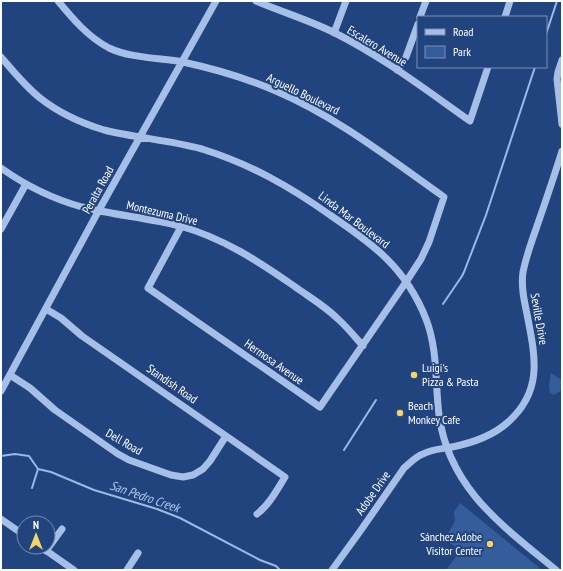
<svg xmlns="http://www.w3.org/2000/svg" width="563" height="571" viewBox="0 0 563 571" font-family="'PT Sans Narrow',sans-serif">
	<style>
		.green { fill: #355d9c }
		.lines { fill: none; stroke-linecap: round; stroke-linejoin: round }
		.stream { stroke: #9ab9e8; stroke-width: 2 }
		.minor { stroke: #a6bfe7; stroke-width: 7 }
		.poi-dot { fill: #f3d468; stroke: #22447e; stroke-width: 1.5 }
		.labels { text-anchor: middle; stroke-width: 4; stroke-linejoin: round; paint-order: stroke }
		.street-label { font-size: 12px; fill: #fff; stroke: #22447e }
		.poi-label { font-size: 12px; fill: #fff; stroke: #22447e; text-anchor: start }
		.water-label { font-size: 13px; font-style: italic; fill: #b2c9ee; stroke: #22447e }
	</style>
	<rect width="100%" height="100%" fill="#22447e"/>
	<path class="green" d="M551,373L562,380V390L554,395L550,393L549,385Z
		M460,503L536,565L542,570H446L460,551L445,539L455,521L454,512Z"/>
	<g class="lines">
		<path class="stream" d="M546,34L557,1
			M443,304L462,276L464,272L486,215L535,67
			M344,450L376,400
			M1,456L15,454L29,456L38,469L51,472L94,490L157,509L180,518L260,560L276,566L280,570
			M32,488L38,469"/>
		<path class="minor" d="M58,1C73,19 88,37 109,48C130,58 160,58 183,62C215,69 246,78 276,91C337,117 390,159 444,197L429,242L421,259L406,282L320,407L148,288L181,227
			M256,1C282,12 309,20 335,33C383,57 426,90 470,121L488,67
			M420,17L426,1
			M505,17L510,1
			M334,33L346,1
			M1,57C13,71 25,86 40,98C59,113 81,123 104,130C136,138 169,140 202,149C250,164 289,186 330,215C373,244 406,268 426,319C438,350 435,383 439,415C449,489 503,526 556,570
			M562,60L558,72L557,79L562,124
			M397,70L406,57L418,24
			M1,168C25,185 53,199 82,207C114,215 148,218 180,226C223,238 258,261 294,286C309,297 325,306 338,319C347,327 355,337 363,346
			M1,229L26,184
			M46,309L61,318L82,336L285,477C277,490 269,505 257,514
			M10,375L30,388L55,410L118,454L129,460L171,475L183,477L193,475L203,469L210,461L226,436
			M1,391L99,210L216,1
			M1,519L24,535
			M41,547L74,570
			M46,551L62,529
			M127,570L138,553
			M332,570L361,530L404,468C410,463 415,457 423,454C432,449 442,449 452,447C472,443 491,437 507,423C544,391 535,356 527,314C524,300 521,286 523,272C526,257 531,243 536,229C545,203 554,177 562,151"/>
	</g>
	<g class="poi-dot">
		<circle cx="414" cy="375" r="4"/>
		<circle cx="400" cy="413" r="4"/>
		<circle cx="490" cy="544" r="4"/>
	</g>
	<g class="labels">
		<g class="street-label">
			<text transform="translate(377 46) rotate(31)" y="4">Escalero Avenue</text>
			<text transform="translate(303 94) rotate(26)" y="4">Arguello Boulevard</text>
			<text transform="translate(98 190) rotate(-61)" y="4">Peralta Road</text>
			<text transform="translate(162 213) rotate(13)" y="4">Montezuma Drive</text>
			<text transform="translate(354 220) rotate(37)" y="4">Linda Mar Boulevard</text>
			<text transform="translate(539 319) rotate(80)" y="4">Seville Drive</text>
			<text transform="translate(274 362) rotate(35)" y="4">Hermosa Avenue</text>
			<text transform="translate(172 384) rotate(35)" y="4">Standish Road</text>
			<text transform="translate(124 442) rotate(30)" y="4">Dell Road</text>
			<text transform="translate(373 493) rotate(-55)" y="4">Adobe Drive</text>
		</g>
		<g class="poi-label">
			<text x="422" y="372">Luigi's<tspan x="422" dy="14">Pizza &amp; Pasta</tspan></text>
			<text x="408" y="410">Beach<tspan x="408" dy="14">Monkey Cafe</tspan></text>
			<text x="482" y="541" text-anchor="end">Sánchez Adobe<tspan x="482" dy="14">Visitor Center</tspan></text>
		</g>
		<g class="water-label">
			<text transform="translate(145 496) rotate(19)" y="5">San Pedro Creek</text>
		</g>
	</g>
	<rect width="563" height="571" fill="none" stroke="#ffffff" stroke-width="4"/>
	<rect x="417" y="16" width="130" height="52" fill="#22447e" stroke="#7a8fb2"/>
	<rect x="425" y="29" width="20" height="6" fill="#a6bfe7" stroke="#7a8fb2"/>
	<text x="453" y="36" font-size="12" fill="#ffffff">Road</text>
	<rect x="425" y="46" width="20" height="12" fill="#355d9c" stroke="#7a8fb2"/>
	<text x="453" y="56" font-size="12" fill="#ffffff">Park</text>
	<g transform="translate(36 535)"><circle r="19" fill="#22447e" stroke="#7a8fb2"/>
	<path d="M0-3L7 15L0 10L-7 15Z" fill="#f3d468"/>
	<text y="-6" font-size="11" font-weight="bold" text-anchor="middle" fill="#ffffff">N</text>
	</g>
</svg>
